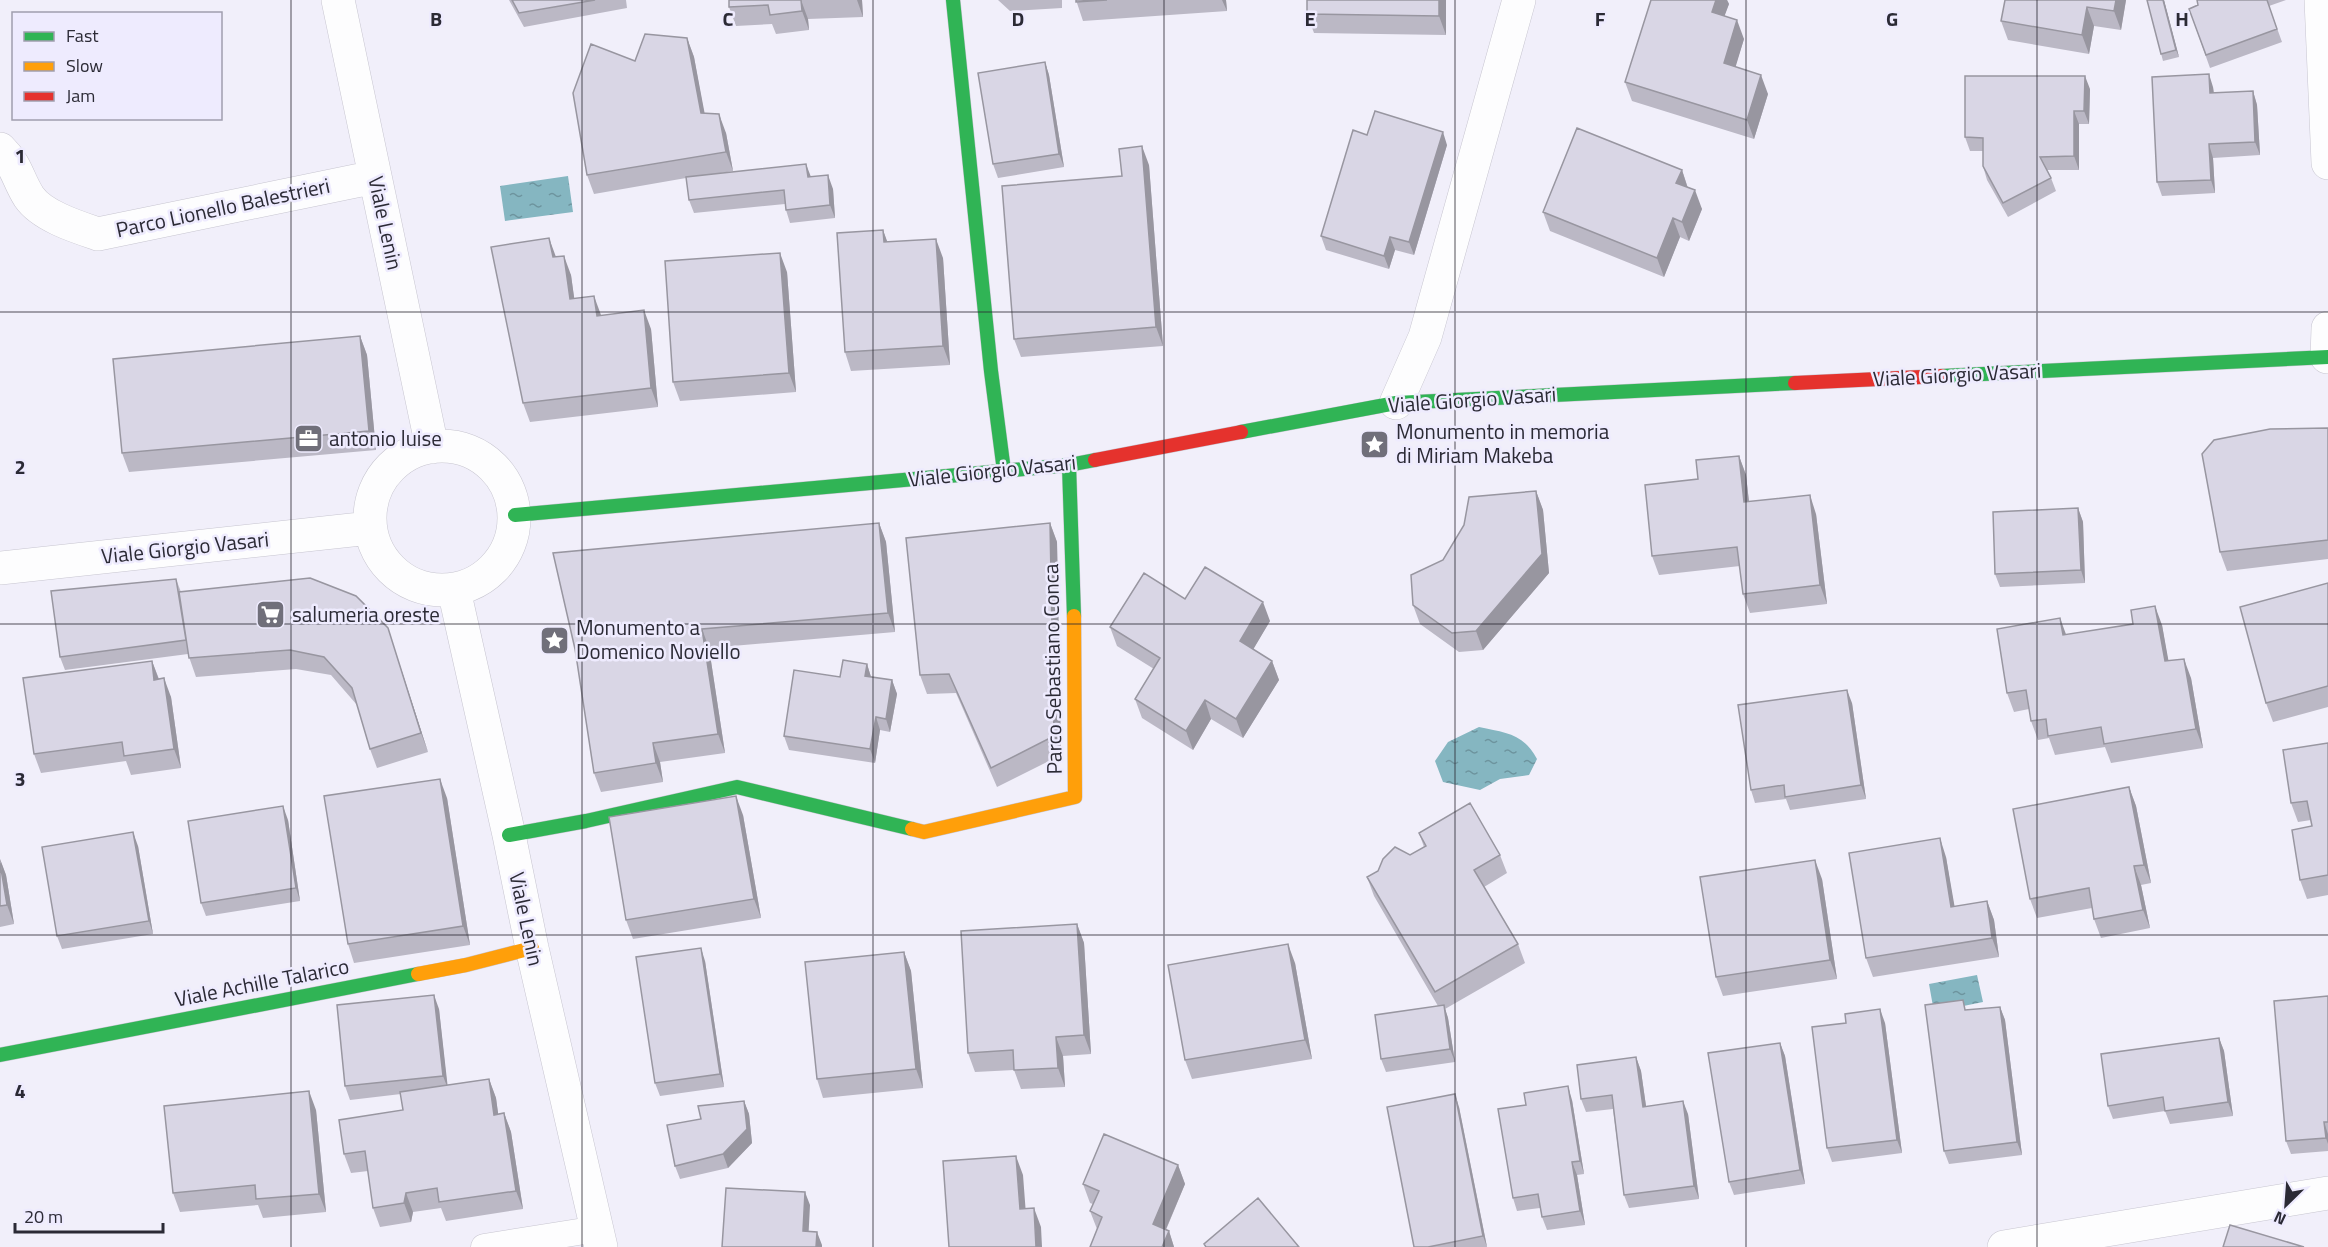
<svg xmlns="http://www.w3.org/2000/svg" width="2328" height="1247" viewBox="0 0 2328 1247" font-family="'Titillium Web',sans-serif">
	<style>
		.water { fill: url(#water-ripples) }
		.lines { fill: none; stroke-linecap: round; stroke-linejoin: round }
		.lane-casing { stroke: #c7c5d0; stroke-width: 27 }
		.street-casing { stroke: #c7c5d0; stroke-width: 34 }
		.fast-casing { stroke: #c7c5d0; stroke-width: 15 }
		.slow-casing { stroke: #c7c5d0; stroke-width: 15 }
		.jam-casing { stroke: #c7c5d0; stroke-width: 15 }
		.lane { stroke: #fdfdfe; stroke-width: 26 }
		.street { stroke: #fdfdfe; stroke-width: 33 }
		.fast { stroke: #30b455; stroke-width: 14 }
		.slow { stroke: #ff9f0a; stroke-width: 14 }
		.jam { stroke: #e5322d; stroke-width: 14 }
		.wall { fill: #bbb8c5 }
		.shaded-wall { fill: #9896a0 }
		.building { fill: #d9d6e5; stroke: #9896a0; stroke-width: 1.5 }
		.grid { fill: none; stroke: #2b2a35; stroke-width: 1.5; stroke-opacity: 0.55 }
		.labels { text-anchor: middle; stroke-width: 5; stroke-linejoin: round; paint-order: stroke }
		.street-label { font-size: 21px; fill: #2b2a35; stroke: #eeebfe }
		.poi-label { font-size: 21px; fill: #2b2a35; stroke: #eeebfe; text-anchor: start }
		.grid-label { font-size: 20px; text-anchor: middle; font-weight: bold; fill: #2b2a35; stroke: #eeebfe; stroke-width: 5; stroke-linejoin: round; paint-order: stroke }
	</style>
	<defs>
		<pattern id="water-ripples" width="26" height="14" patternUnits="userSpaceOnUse" patternTransform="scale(1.5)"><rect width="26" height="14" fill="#85b6c1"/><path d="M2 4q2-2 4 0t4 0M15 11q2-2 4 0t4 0" fill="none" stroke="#6d949e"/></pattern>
	</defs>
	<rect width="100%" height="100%" fill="#f1effa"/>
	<path class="water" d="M568,176L573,212L505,221L500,186Z
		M1479,727C1506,733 1523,733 1537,759L1529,775L1500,779L1480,790L1443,782L1435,761L1448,742Z
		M1977,975L1983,1002L1934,1012L1929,984Z"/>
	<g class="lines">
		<defs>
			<path id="lane" d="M484,1247L597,1229"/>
			<path id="street" d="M338,0L432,447
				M2321,0L2328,163
				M0,149C18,167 17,178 29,197C42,216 77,227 98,234L375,177
				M2327,357L2328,328
				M1396,403L1425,337L1519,0
				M370 518a72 72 0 1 1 144 0a72 72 0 1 1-144 0Z
				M0,568L370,528
				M454,590L509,835L532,948L601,1247
				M2004,1247L2328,1193"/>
			<path id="fast" d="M953,0L991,371L1004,471
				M1942,376L2328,357
				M1241,432L1396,403L1795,383
				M1069,465L1074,616
				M515,515L1069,465L1095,460
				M509,835L586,821L737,787L912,829
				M0,1055L418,974"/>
			<path id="slow" d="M912,829L924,832L1075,797L1074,616
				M418,974L466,965L532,948"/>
			<path id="jam" d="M1795,383L1942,376
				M1095,460L1241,432"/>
		</defs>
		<use href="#lane" class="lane-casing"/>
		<use href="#street" class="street-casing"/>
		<use href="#fast" class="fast-casing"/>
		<use href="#slow" class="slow-casing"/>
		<use href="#jam" class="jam-casing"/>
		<use href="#lane" class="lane"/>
		<use href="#street" class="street"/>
		<use href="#fast" class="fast"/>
		<use href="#slow" class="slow"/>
		<use href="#jam" class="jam"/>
	</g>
	<path class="wall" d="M509,0H626L627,8L524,27Z
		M729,0H862L863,17L808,19L809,30L776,34L772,24L736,26L729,7Z
		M998,0H1062V8L1010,11Z
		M1076,0H1226L1227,11L1083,21Z
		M1307,0H1446V35L1314,33L1307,14Z
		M1651,0H1727L1729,4L1724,16L1744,39L1735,67L1768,94L1754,139L1632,101L1625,82Z
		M2126,0L2121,30L2094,26L2089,54L2008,40L2001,21Z
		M2147,0H2164L2179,57L2163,61Z
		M2197,0H2286L2269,6L2282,42L2210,68L2189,9L2198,5Z
		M687,38L694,57L704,113L726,133L733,171L715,174L811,177L833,189L835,218L790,223L786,210L785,204L694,213L689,200L686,178L594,194L587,175L635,61Z
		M1045,62L1049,75L1064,167L998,178L993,164Z
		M2213,87L2214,93L2253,91L2257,105L2260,155L2213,158L2215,193L2162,196L2157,182Z
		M2090,89L2089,124H2079V170H2047L2051,178L2056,191L2008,217L1987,180L1983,166V151H1970L1965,137Z
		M1367,135L1447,145L1414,255L1395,250L1389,269L1326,250L1321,236Z
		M1149,165L1163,346L1021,357L1014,339L1122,176Z
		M1682,170L1688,188L1702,209L1689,241L1680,237L1664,277L1550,231L1543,212Z
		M883,230L887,242L943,258L950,365L851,371L845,352Z
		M556,257L571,275L574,298L601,316L651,329L658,407L530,422L523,403Z
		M787,272L796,392L680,401L673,382Z
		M360,336L367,355L376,450L129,472L122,453Z
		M2328,428V559L2227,571L2220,552Z
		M1739,456L1746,475L1749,501L1816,514L1827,604L1750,613L1743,594L1740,566L1659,575L1652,556L1698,479Z
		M1536,491L1543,510L1549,573L1483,650L1459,652L1420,624L1413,605L1443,560Z
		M2078,508L2083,522L2085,583L2000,587L1995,574Z
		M879,523L886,542L895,632L709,648L725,753L660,762L663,782L601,792L594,773L575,649Z
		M1050,523L1057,542L1061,755L997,787L956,693L927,694L920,675Z
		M176,579L181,592L394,647L428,752L377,768L370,749L357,705L331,675L296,669L196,677L188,654L65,670L60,657Z
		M2328,583V707L2273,722L2266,703Z
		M1185,599L1270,621L1253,649L1272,661L1279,680L1243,738L1211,719L1193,750L1142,718L1135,699L1154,669L1117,646L1110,627Z
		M2162,625L2168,661L2191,678L2203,748L2111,763L2105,747L2055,755L2049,738L2038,740L2031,721L2029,709L2014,712L2007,693L2066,635Z
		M152,661L159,679L171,697L181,768L131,775L126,761L41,773L34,754Z
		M867,664L871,677L892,680L897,694L890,732L880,730L875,763L789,750L784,736L840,677Z
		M1852,703L1866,799L1790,810L1786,799L1755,803L1751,790Z
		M2328,743V895L2307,899L2300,880L2312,826L2311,820L2298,822L2291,803Z
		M2129,787L2136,806L2151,883L2141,885L2150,928L2101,938L2094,919L2092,908L2037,918L2030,899Z
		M447,798L470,945L354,963L348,944Z
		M743,815L761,918L633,939L626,920Z
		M288,820L300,901L206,916L201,903Z
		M1419,833L1500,855L1507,873L1484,887L1518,944L1525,963L1445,1009L1448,1018L1455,1062L1386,1072L1381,1059L1438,1006L1374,896L1367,877L1410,855L1424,847Z
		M138,846L153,934L62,949L57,936Z
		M1946,857L1954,907L1987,901L1994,920L1999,957L1873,977L1866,958Z
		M0,859L6,875L14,924L0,927Z
		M1822,879L1837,979L1723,996L1716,977Z
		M1077,924L1084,943L1091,1054L1063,1056L1065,1087L1021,1089L1014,1070L975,1072L968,1053Z
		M904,952L911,971L923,1088L823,1098L817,1079Z
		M705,961L724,1087L660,1096L655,1083Z
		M1295,963L1312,1059L1192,1079L1185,1060Z
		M2328,996V1151L2291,1154L2286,1141Z
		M2000,1007L2005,1020L2022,1155L1949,1164L1944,1151Z
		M439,1009L447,1085L489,1079L496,1098L498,1114L504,1113L511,1132L523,1209L446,1221L441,1208L413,1212L411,1222L380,1227L373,1208L368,1171L351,1173L344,1154L403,1110L401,1094L350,1100L345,1086Z
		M1846,1023H1885L1902,1153L1832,1162L1827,1148Z
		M2219,1038L2224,1051L2233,1116L2170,1124L2165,1111L2113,1119L2108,1106Z
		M1780,1043L1785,1056L1805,1184L1734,1195L1729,1182Z
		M1636,1057L1641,1071L1646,1106L1688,1114L1699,1199L1629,1208L1624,1195L1613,1109L1586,1112L1581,1099Z
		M1572,1100L1584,1174L1577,1175L1585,1225L1547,1230L1542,1217L1540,1208L1517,1211L1513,1198Z
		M744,1101L749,1114L752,1143L728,1168L680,1179L675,1166L701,1119Z
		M1459,1107L1487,1247H1414Z
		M316,1110L326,1212L263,1218L258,1205L180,1212L173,1193Z
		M1178,1165L1185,1184L1166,1230L1169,1231L1174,1247H1090L1097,1229L1090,1211L1093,1204L1090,1203L1083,1184Z"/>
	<path class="shaded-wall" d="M801,0L808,19L809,30L802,11Z
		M857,0H862L863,17Z
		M1222,0H1226L1227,11Z
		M1439,0H1446V35L1439,16Z
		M1716,0H1727L1729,4L1719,31L1712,12Z
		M2116,0H2126L2121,30L2114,11Z
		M2163,0H2164L2179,57L2176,50Z
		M2087,7L2094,26L2089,54L2082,35Z
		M1737,20L1744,39L1731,82L1724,63Z
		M687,38L694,57L708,131L701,113Z
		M1045,62L1049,75L1064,167L1059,154Z
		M2209,74L2213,87L2215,106L2210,93Z
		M1761,75L1768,94L1754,139L1747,120Z
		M2085,76L2090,89L2089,124L2084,111Z
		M2253,91L2257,105L2260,155L2255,142Z
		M2074,111L2079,124V170L2074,156Z
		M719,114L726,133L733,171L726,152Z
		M1443,132L1447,145L1414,255L1409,242Z
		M2209,144L2213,158L2215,193L2211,180Z
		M1142,146L1149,165L1163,346L1156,327Z
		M806,164L811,177H808Z
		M1682,170L1688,189L1676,183Z
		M828,175L833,189L835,218L830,205Z
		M1695,190L1702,209L1689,241L1682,222Z
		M1673,218L1680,237L1664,277L1657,258Z
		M883,230L890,249L884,242Z
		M1390,237L1395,250L1389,269L1384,256Z
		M549,238L556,257H553Z
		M936,239L943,258L950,365L943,346Z
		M780,253L787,272L796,392L789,373Z
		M564,256L571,275L577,318L570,299Z
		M594,296L601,315L604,335L597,316Z
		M644,310L651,329L658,407L651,388Z
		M360,336L367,355L376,450L369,431Z
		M1739,456L1746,475L1751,521L1744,502Z
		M1536,491L1543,510L1549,573L1483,650L1476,631Z
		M1810,495L1816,514L1827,604L1820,585Z
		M2078,508L2083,522L2085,583L2081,570Z
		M879,523L886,542L895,632L888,613Z
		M1050,523L1057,542L1061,755L1054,736Z
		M1263,602L1270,621L1247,660L1240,641Z
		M2155,606L2162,625L2172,680L2165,661Z
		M2060,618L2067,637L2063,635Z
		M388,628L394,647L428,752L421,733Z
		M702,629L709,648L725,753L718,734Z
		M2184,659L2191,678L2203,748L2196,729Z
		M152,661L159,680H154Z
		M1272,661L1279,680L1243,738L1236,719Z
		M867,664L871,677L865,676Z
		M164,678L171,697L181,768L174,749Z
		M892,680L897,694L890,732L886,719Z
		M1847,690L1852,703L1866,799L1861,785Z
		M1205,700L1211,719L1193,750L1186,731Z
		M876,717L880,730L875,763L870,749Z
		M653,743L660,762L663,782L656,763Z
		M440,779L447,798L470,945L463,926Z
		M2129,787L2136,806L2151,883L2144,865Z
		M736,796L743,815L761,918L754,899Z
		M283,806L288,820L300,901L296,888Z
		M133,832L138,846L153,934L149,921Z
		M1940,838L1946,857L1958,926L1951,907Z
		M0,859L6,875L14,924L7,905Z
		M1815,860L1822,879L1837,979L1830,960Z
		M2134,866L2141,885L2150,928L2143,910Z
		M1987,901L1994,920L1999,957L1992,938Z
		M1077,924L1084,943L1091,1054L1084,1035Z
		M1288,944L1295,963L1312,1059L1305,1040Z
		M701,948L705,961L724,1087L720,1074Z
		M904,952L911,971L923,1088L916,1069Z
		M434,995L439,1009L448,1089L443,1076Z
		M1444,1005L1448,1018L1455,1062L1450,1049Z
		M2000,1007L2005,1020L2022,1155L2017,1142Z
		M1880,1009L1885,1023L1902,1153L1897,1140Z
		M1056,1037L1063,1056L1065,1087L1058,1068Z
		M2219,1038L2224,1051L2233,1116L2228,1102Z
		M1780,1043L1785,1056L1805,1184L1800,1170Z
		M1636,1057L1641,1071L1648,1120L1643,1107Z
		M489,1079L496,1098L501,1134L494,1115Z
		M1568,1086L1572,1100L1584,1174L1580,1161Z
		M309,1091L316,1110L326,1212L319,1194Z
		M1455,1094L1459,1107L1487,1247L1483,1236Z
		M744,1101L749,1114L752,1143L728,1168L723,1154Z
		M1683,1101L1688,1114L1699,1199L1694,1186Z
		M504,1113L511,1132L523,1209L516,1191Z
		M2324,1122L2328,1134V1144L2326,1138Z
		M1016,1156L1023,1175L1027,1228L1020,1209Z
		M1572,1162L1577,1175L1585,1225L1580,1211Z
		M1178,1165L1185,1184L1160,1243L1153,1224Z
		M805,1192L810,1205L808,1244L803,1231Z
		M406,1193L413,1212L411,1222L404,1203Z
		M1034,1208L1041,1227L1042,1247H1036Z
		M1169,1231L1174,1247H1162Z
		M817,1232L822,1245V1247H816Z"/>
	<path class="building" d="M512,0H595L519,13Z
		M729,0H801L802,11L770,15L768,5L729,7Z
		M1076,0H1107L1076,2Z
		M1307,0H1439V16L1307,14Z
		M1651,0H1716L1712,12L1737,20L1724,63L1761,75L1747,120L1625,82Z
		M2005,0H2116L2114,11L2087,7L2082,35L2001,21Z
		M2147,0H2163L2176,50L2161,54Z
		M2197,0H2267L2277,29L2206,55L2189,9L2198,5Z
		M645,34L687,38L701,113L719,114L726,152L587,175L573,93L591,44L635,61Z
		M1045,62L1059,154L993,164L978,73Z
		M2209,74L2210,93L2253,91L2255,142L2209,144L2211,180L2157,182L2152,77Z
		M1965,76H2085L2084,111H2074V156L2040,157L2051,178L2003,203L1983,166V138L1965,137Z
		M1375,111L1443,132L1409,242L1390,237L1384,256L1321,236L1353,130L1367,135Z
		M1577,128L1682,170L1676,183L1695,190L1682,222L1673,218L1657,258L1543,212Z
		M1142,146L1156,327L1014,339L1002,186L1122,176L1119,149Z
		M806,164L808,177L828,175L830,205L786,210L784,190L689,200L686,177Z
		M883,230L884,242L936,239L943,346L845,352L837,233Z
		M549,238L553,257L564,256L570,299L594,296L597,316L644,310L651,388L523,403L491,247Z
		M780,253L789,373L673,382L665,261Z
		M360,336L369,431L122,453L113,359Z
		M2328,428V540L2220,552L2202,454L2214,440L2270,429Z
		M1739,456L1744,502L1810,495L1820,585L1743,594L1737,547L1652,556L1645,485L1698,479L1696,460Z
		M1536,491L1542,554L1476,631L1452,633L1413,605L1411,575L1443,560L1464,525L1469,497Z
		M2078,508L2081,570L1995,574L1993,512Z
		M879,523L888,613L702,629L718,734L653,743L656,763L594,773L575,649L553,553Z
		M1050,523L1054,736L991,768L949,674L920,675L906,538Z
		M1205,567L1263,602L1240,641L1272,661L1236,719L1205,700L1186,731L1135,699L1160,658L1110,627L1144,573L1185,599Z
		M310,578L356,596L388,628L421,733L370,749L352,688L324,657L290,650L189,658L179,592Z
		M176,579L186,640L60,657L51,591Z
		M2328,583V686L2266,703L2240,607Z
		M2155,606L2165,661L2184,659L2196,729L2104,744L2101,727L2048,736L2046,719L2031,721L2026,690L2007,693L1997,629L2060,618L2063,635L2133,624L2131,610Z
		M843,660L867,664L865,676L892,680L886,719L876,717L870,749L784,736L794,670L840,677Z
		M152,661L154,680L164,678L174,749L124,756L122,742L34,754L23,678Z
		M1847,690L1861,785L1785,797L1784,785L1751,790L1738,705Z
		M2328,743V875L2300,880L2292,830L2312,826L2307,801L2291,803L2283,750Z
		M440,779L463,926L348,944L324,796Z
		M2129,787L2144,865L2134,866L2143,910L2094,919L2089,888L2030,899L2013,809Z
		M736,796L754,899L626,920L609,817Z
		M1470,803L1500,855L1474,870L1518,944L1435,992L1367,877L1378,871L1383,859L1395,847L1410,855L1426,846L1419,833Z
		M283,806L296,888L201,903L188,821Z
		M133,832L149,921L57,936L42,847Z
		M1940,838L1951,907L1987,901L1992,938L1866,958L1849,853Z
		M1815,860L1830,960L1716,977L1700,877Z
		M0,863L7,905L0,906Z
		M1077,924L1084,1035L1056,1037L1058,1068L1014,1070L1013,1050L968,1053L961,931Z
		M1288,944L1305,1040L1185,1060L1168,965Z
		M701,948L720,1074L655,1083L636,957Z
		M904,952L916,1069L817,1079L805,962Z
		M434,995L443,1076L345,1086L337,1005Z
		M2328,996V1122H2324L2326,1138L2286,1141L2274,1001Z
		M1963,1000L1965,1010L2000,1007L2017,1142L1944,1151L1925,1005Z
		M1444,1005L1450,1049L1381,1059L1375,1015Z
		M1880,1009L1897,1140L1827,1148L1812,1027L1846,1023L1845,1014Z
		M2219,1038L2228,1102L2165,1111L2163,1097L2108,1106L2101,1054Z
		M1780,1043L1800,1170L1729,1182L1708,1053Z
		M1636,1057L1643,1107L1683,1101L1694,1186L1624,1195L1612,1095L1581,1099L1577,1065Z
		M489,1079L494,1115L504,1113L516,1191L439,1202L437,1188L406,1193L404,1203L373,1208L365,1151L344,1154L339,1120L403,1110L400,1092Z
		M1568,1086L1580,1161L1572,1162L1580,1211L1542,1217L1538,1194L1513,1198L1498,1109L1526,1105L1524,1093Z
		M309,1091L319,1194L256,1199L255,1185L173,1193L164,1106Z
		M1455,1094L1483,1236L1428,1247H1414L1387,1107Z
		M744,1101L747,1129L723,1154L675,1166L667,1125L701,1119L698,1106Z
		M1104,1134L1178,1165L1153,1224L1169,1231L1162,1247H1090L1102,1217L1090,1211L1099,1191L1083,1184Z
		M1016,1156L1020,1209L1034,1208L1036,1247H949L943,1161Z
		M726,1188L805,1192L803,1231L817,1232L816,1247H722Z
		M1258,1198L1299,1247H1206L1204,1244Z
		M2230,1225L2304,1247H2223Z"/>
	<path class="grid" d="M291,0V1247M582,0V1247M873,0V1247M1164,0V1247M1455,0V1247M1746,0V1247M2037,0V1247M0,312H2328M0,624H2328M0,935H2328"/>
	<defs>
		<symbol id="office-square" viewBox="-11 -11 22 22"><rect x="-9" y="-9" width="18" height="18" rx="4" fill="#706f7a" stroke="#eeebfe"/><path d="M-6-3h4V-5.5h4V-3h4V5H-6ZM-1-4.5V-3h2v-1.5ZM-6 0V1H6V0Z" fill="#fff"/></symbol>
		<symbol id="sight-square" viewBox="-11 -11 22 22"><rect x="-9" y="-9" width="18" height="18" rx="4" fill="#706f7a" stroke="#eeebfe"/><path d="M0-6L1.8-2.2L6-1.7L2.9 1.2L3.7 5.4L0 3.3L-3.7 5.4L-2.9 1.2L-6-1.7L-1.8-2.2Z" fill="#fff"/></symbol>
		<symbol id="supermarket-square" viewBox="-11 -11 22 22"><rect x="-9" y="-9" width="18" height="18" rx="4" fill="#706f7a" stroke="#eeebfe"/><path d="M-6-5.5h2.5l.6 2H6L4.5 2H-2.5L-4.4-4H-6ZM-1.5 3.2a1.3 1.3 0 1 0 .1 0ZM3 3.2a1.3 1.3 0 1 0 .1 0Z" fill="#fff"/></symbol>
	</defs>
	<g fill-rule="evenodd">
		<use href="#office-square" x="292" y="422" width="33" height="33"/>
		<use href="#sight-square" x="1358" y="428" width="33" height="33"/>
		<use href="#supermarket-square" x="254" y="598" width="33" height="33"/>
		<use href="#sight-square" x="538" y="624" width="33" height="33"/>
	</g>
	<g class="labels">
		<g class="street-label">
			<text transform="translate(223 208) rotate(-12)" y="7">Parco Lionello Balestrieri</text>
			<text transform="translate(385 223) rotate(78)" y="7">Viale Lenin</text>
			<text transform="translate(1957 375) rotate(-3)" y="7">Viale Giorgio Vasari</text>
			<text transform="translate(1472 400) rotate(-4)" y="7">Viale Giorgio Vasari</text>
			<text transform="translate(992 471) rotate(-6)" y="7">Viale Giorgio Vasari</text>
			<text transform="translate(185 548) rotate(-6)" y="7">Viale Giorgio Vasari</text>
			<text transform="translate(1053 669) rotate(-91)" y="7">Parco Sebastiano Conca</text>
			<text transform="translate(526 919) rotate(78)" y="7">Viale Lenin</text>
			<text transform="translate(262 983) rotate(-11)" y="7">Viale Achille Talarico</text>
		</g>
		<g class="poi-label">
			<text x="1396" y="439">Monumento in memoria<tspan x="1396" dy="24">di Miriam Makeba</tspan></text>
			<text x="329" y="446">antonio luise</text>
			<text x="292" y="622">salumeria oreste</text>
			<text x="576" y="635">Monumento a<tspan x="576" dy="24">Domenico Noviello</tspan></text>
		</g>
	</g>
	<g class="grid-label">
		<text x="436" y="26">B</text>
		<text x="728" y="26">C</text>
		<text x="1018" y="26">D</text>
		<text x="1310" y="26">E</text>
		<text x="1600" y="26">F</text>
		<text x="1892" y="26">G</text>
		<text x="2182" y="26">H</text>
		<text x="20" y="163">1</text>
		<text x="20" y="474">2</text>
		<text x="20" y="786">3</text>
		<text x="20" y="1098">4</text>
	</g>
	<rect x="12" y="12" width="210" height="108" fill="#eeebfe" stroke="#a09eae" stroke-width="1.5"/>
	<rect x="24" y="32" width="30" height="9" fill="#30b455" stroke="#a09eae" stroke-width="1.5"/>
	<text x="66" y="42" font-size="18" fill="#2b2a35">Fast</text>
	<rect x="24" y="62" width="30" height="9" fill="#ff9f0a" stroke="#a09eae" stroke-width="1.5"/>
	<text x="66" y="72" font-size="18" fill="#2b2a35">Slow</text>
	<rect x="24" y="92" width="30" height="9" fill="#e5322d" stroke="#a09eae" stroke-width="1.5"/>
	<text x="66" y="102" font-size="18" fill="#2b2a35">Jam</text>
	<g transform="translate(2286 1205) rotate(205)" stroke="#eeebfe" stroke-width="4.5" paint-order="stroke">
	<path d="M0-4.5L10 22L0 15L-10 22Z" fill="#2b2a35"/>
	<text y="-9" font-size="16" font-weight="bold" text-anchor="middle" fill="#2b2a35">N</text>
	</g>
	<path d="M15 1223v9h148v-9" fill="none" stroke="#2b2a35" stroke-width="3"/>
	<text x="24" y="1223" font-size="18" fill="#2b2a35" stroke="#eeebfe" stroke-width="4.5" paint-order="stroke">20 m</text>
</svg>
